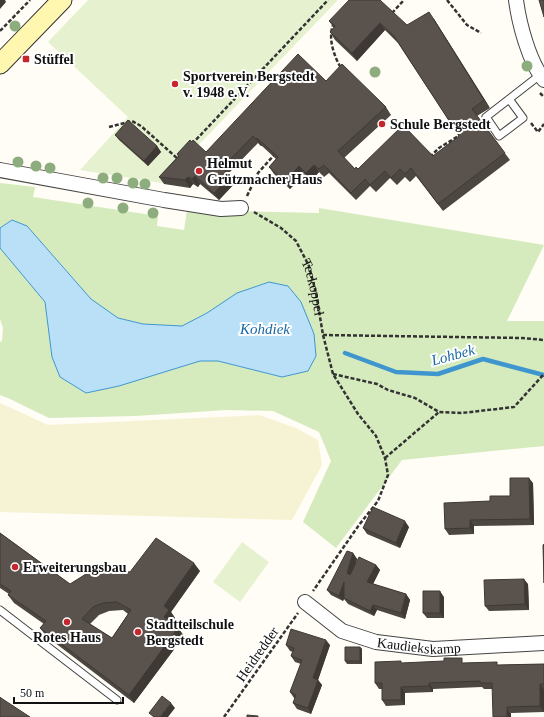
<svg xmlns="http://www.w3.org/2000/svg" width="544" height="717" viewBox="0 0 544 717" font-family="Georgia,serif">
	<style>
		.farmland { fill: #f6f3d4 }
		.green { fill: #d5ebbd }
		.pitch { fill: #e6f2cf }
		.water { fill: #b9e0f7; stroke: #3f96cf }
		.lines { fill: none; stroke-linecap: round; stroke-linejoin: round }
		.stream { stroke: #3f96cf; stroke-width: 4.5 }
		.lane-casing { stroke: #444; stroke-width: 9 }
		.street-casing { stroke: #444; stroke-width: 16 }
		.secondary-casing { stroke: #333; stroke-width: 21 }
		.path { stroke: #333; stroke-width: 2.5; stroke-dasharray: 4 2; stroke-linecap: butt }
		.lane { stroke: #fff; stroke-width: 7 }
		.street { stroke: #fff; stroke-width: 14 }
		.secondary { stroke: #fff6b0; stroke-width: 19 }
		.tree { fill: #8dad7f }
		.wall { fill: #4d4742; fill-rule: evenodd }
		.shaded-wall { fill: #3f3936 }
		.building { fill: #5a524d; stroke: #3f3936; fill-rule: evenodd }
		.poi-dot { fill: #c4262e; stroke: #fff; stroke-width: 1.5 }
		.labels { text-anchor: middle; stroke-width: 4; stroke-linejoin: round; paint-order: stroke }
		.poi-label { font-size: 14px; font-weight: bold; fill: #111; stroke: #fff; text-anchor: start }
		.street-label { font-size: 14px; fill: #111; stroke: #fff }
		.water-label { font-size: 15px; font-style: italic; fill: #1768a6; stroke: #fff }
	</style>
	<rect width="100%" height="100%" fill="#fffdf5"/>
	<path class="farmland" d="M0,403L48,425L259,415L296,428L318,440L322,465L292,520L0,512Z"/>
	<path class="green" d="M0,183L35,187L33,197L158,216L157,226L184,230L187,210L319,213V208L544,245L507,321H544V446L402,460L336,548L303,522L331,461L319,432L273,411L226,410L136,416L49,418L10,399L0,395V342L2,341L3,328L0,319V247L45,302L52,357L86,393L119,386L200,361H218L282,377L308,371L316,356L207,313L182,326L143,324L118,318L91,299L27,226L12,220L0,228Z"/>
	<path class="pitch" d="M88,0H338L162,183L80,170L128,117L48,42Z
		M242,542L269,562L240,602L213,582Z"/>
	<path class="water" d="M12,220L27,226L91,299L118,318L143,324L182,326L207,313L237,293L269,282L288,286L301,302L314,334L316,356L308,371L282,377L218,361H200L119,386L86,393L60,377L52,357L45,302L0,248V228Z"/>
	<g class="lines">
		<path class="stream" d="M345,353L396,372L438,374L483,359L544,375"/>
		<defs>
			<path id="lane" d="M509,99L523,118L499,136L486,117C504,103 522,89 540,75
				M0,610L117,700"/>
			<g id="street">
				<path d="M516,0C519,23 529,62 544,80"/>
				<path d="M0,170L164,200L221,209L241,208"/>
				<path id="s2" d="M305,602L342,631L376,642L433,649L544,643"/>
			</g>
			<path id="secondary" d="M0,64L62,0"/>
		</defs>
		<use href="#lane" class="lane-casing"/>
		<use href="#street" class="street-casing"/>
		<use href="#secondary" class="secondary-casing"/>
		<g class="path">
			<path d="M447,0L467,25L481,33"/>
			<path d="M392,13L404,0"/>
			<path d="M334,23C327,37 334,56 341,68"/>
			<path d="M0,31L30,0"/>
			<path d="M540,93L544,97"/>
			<path d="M531,123L538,132L544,124"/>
			<path d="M109,127L132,121L141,126L178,159"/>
			<path d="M192,144L328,0"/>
			<path d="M430,157L439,148L460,135"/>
			<path d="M247,196L258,173L275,154"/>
			<path id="s1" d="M254,212L281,228L296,241L309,266L316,293L323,335L333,374L358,414L376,436L385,458L388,475L378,501L359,525L313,591"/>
			<path d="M323,335L522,338L544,340"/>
			<path d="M333,374L377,384L388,390L415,398L439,412L462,413L514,407L544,374"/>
			<path d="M385,458L439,412"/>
			<path d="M224,717L298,613"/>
		</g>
		<use href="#lane" class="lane"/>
		<use href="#street" class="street"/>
		<use href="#secondary" class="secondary"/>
	</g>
	<g class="tree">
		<circle cx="15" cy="26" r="5.5"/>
		<circle cx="527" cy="66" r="5.5"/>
		<circle cx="375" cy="72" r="5.5"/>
		<circle cx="18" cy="162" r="5.5"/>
		<circle cx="36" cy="166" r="5.5"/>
		<circle cx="50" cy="168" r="5.5"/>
		<circle cx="103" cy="178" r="5.5"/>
		<circle cx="117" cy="178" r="5.5"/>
		<circle cx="133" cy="183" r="5.5"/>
		<circle cx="145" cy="184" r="5.5"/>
		<circle cx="88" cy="203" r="5.5"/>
		<circle cx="123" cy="208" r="5.5"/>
		<circle cx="153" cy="213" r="5.5"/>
	</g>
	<path class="wall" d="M434,19L490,108L477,116L510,160L443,211L416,176L410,182L405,177L397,185L390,178L376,192L370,186L356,200L329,173L324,177L319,172L311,181L304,174L290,189L274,174L269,167L276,159L262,146H261L258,143L228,174L235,183L219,200L200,184L198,187L193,184L190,188L164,184L159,177L178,156L177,154L206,152L326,81L386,107L391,115L344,158L355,169H358L433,156L459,136L398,43L385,30L357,61L335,40L330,32L334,28L329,21L407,25Z
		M115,135L157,146L161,152L148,166L119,140Z
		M533,483L534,525L474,526V534L449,535L445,529L490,501L510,496Z
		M409,527L400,548L367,534L363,528Z
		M0,533L70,584L130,572L200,571L171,612L175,618L172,623L178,628L184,636L134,703L46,636L40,628L44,624L14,603L8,595L9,594L0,588ZM123,610L128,614L112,638L90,624L99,615L109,611Z
		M353,553L357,559L355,566L376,565L380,570L373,584L406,594L410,600L405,619L377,610L374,616L348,604L344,599L343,601L331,595L327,590Z
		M528,584L529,610L489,611L485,606Z
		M444,597V618H427L423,613Z
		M286,645H330L318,680L322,685L311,714L297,709L293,703L295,698H294L290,692L301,664L295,662L291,656L293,652L290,651Z
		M360,647L362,649V664H347L345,661Z
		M402,663H465L499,665L544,664V712L511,713L492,689H484L482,687L433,689V692L405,693V705L386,706L382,700V689H379L375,683Z"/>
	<path class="shaded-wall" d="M0,0H5L6,2L0,9Z
		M429,12L434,19L490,108L484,100Z
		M380,23L385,30L357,61L352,53Z
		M257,138L262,146H261L256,139Z
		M157,146L161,152L148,166L144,161Z
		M314,165L319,172L311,181L306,173Z
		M299,166L304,174L290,189L285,182Z
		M195,176L200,184L198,187L192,179Z
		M230,176L235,183L219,200L214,193Z
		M188,177L193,184L190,188L185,180Z
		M529,478L533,483L534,525L530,519Z
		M470,520L474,526V534L470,528Z
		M405,521L409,527L400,548L396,543Z
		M353,553L357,559L350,579L347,573Z
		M194,563L200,571L171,612L175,618L170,626L164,617V606Z
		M376,565L380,570L371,588L367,582Z
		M524,579L528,584L529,610L525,604Z
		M344,582L348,588L343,601L339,596Z
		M440,591L444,597V618L440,613Z
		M406,594L410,600L405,619L401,613Z
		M373,605L377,610L374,616L370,611Z
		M178,628L184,636L134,703L129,695Z
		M326,640L330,645L318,680L322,685L311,714L308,708L313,678Z
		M360,647L362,649V664L360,661Z
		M429,683L433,689V692L429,686Z
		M540,684L544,690V712L540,706Z
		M401,687L405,693V705L401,700Z
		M171,703L175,708L168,717H160Z
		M507,707L511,713V717H507Z"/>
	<path class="building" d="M349,0H380L407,25L429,12L484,100L472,109L505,153L438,204L411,168L405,174L400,169L391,178L385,171L370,185L365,179L351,193L324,165L319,169L314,165L306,173L299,166L285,182L269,167L278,157L257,138L256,139L253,136L222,168L230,176L214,193L195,176L192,179L188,177L185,180L159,177L179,156L177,154L190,140L192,142L193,140L206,152L298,54L326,81L342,64L386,107L338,151L355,169L356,167L358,169L403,125L433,156L459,136L394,36L380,23L352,53L330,32L335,26L329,21Z
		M539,0H544V17Z
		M128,120L157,146L144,161L115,135Z
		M510,478H529L530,519L470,520V528L445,529L444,503L490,501V496H510Z
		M373,507L405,521L396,543L363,528Z
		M0,533L70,584L86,574L100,571L116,570L130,572L156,538L194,563L164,606L169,610L164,617L178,628L129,695L40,628L46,621L8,595L11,591L0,584ZM117,602L131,610L112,638L82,619L93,607L103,603Z
		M544,544V583L543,545Z
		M347,551L353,553L347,573L350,575L359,557L376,565L367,582L406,594L401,613L373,605L370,611L344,598V582L339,596L327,590Z
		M524,579L525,604L485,606L484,580Z
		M423,591H440V613H423Z
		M291,629L326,640L313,678L318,680L308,708L293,703L296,695L290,692L302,660L291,656L294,648L286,645Z
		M345,647H360V661H345Z
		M444,658H462V663L497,662V665L544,664V684H540V706L507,707V717H493L492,683H480V681L429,683V686L401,687V700H382V683H375V662L401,661V663L444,661Z
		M162,696L171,703L160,717H154L149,713Z
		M0,697L1,698L30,717H0Z
		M247,715L258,716V717H247Z"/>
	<g class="poi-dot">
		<rect x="22" y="55" width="8" height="8" rx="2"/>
		<circle cx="175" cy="84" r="4"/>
		<circle cx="382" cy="124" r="4"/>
		<circle cx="199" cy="171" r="4"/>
		<circle cx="15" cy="567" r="4"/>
		<circle cx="67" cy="622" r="4"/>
		<circle cx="138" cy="632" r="4"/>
	</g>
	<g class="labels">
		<g class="poi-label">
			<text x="34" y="64">Stüffel</text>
			<text x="183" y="81">Sportverein Bergstedt<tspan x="183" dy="16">v. 1948 e.V.</tspan></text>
			<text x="390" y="129">Schule Bergstedt</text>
			<text x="207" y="168">Helmut<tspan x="207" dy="16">Grützmacher Haus</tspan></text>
			<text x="23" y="572">Erweiterungsbau</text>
			<text x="146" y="629">Stadtteilschule<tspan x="146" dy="16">Bergstedt</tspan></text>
			<text x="67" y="642" text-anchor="middle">Rotes Haus</text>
		</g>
		<g class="street-label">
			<text dy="5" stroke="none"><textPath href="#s1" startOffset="101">Teekoppel</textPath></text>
			<text dy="5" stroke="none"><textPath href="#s2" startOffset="126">Kaudiekskamp</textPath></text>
			<text transform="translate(257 654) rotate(-55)" y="5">Heidredder</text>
		</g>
		<g class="water-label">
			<text x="265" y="334">Kohdiek</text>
			<text transform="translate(453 355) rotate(-15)" y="5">Lohbek</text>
		</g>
	</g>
	<path d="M14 697v6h109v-6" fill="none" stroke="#111111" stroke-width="2"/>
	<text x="20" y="697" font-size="12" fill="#111111" stroke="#ffffff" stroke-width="3" paint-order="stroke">50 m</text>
</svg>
